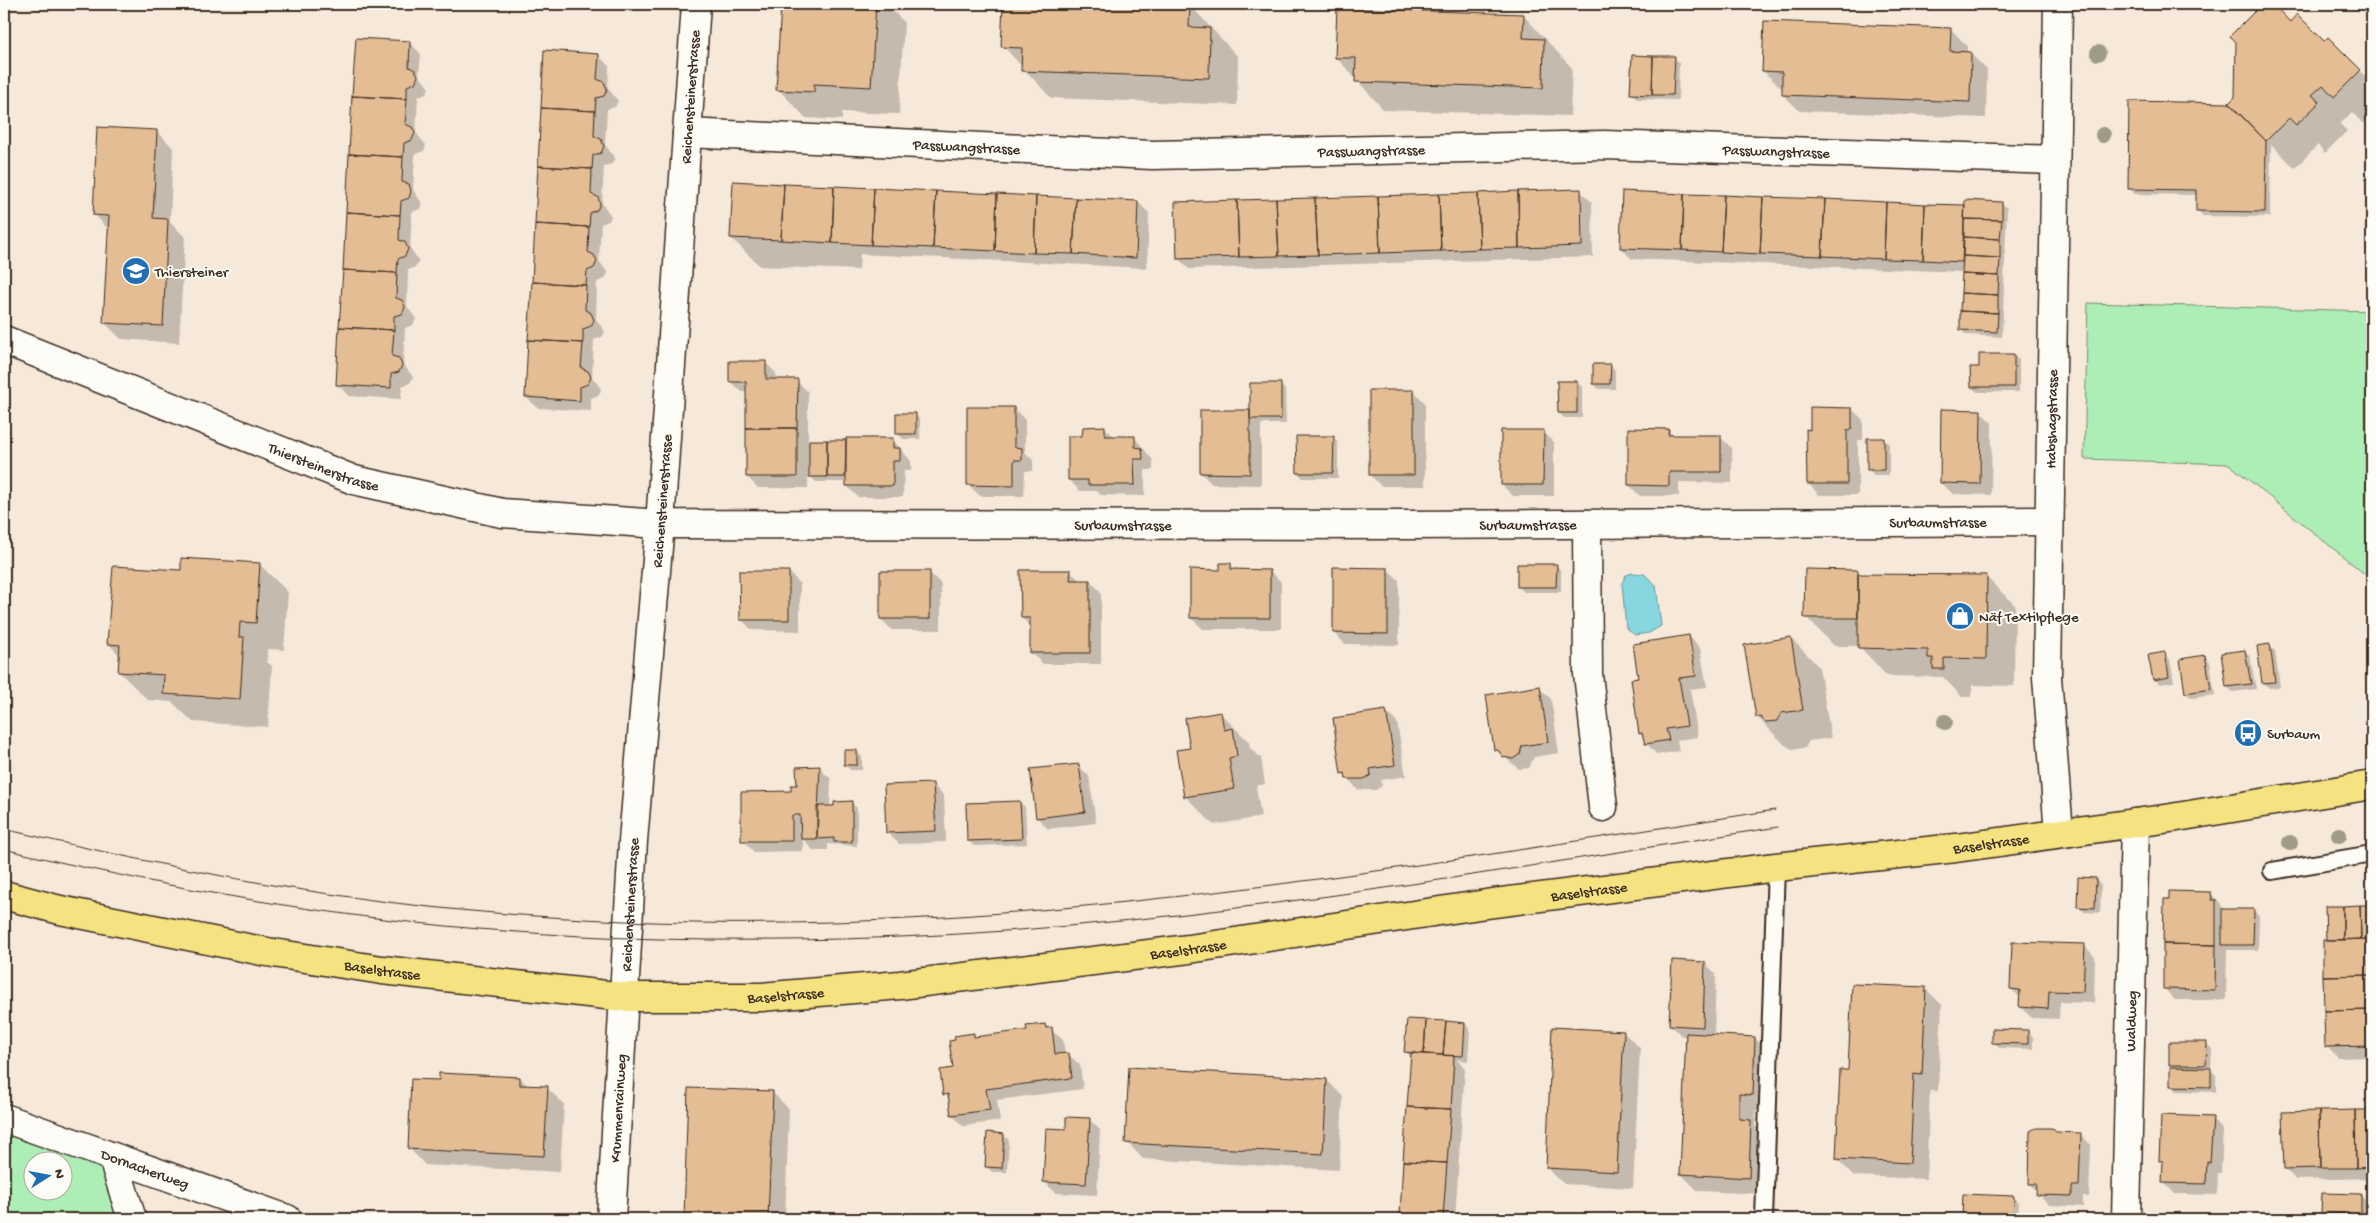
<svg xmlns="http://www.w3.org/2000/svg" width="2376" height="1223" viewBox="0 0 2376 1223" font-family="'Gochi Hand',sans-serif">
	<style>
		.green { fill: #adedb6; stroke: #748c6a; fill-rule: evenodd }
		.water { fill: #87d7e1; stroke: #699293 }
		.shadow { fill: #0003 }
		.building { fill: #e4bd95; stroke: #3b2a1e }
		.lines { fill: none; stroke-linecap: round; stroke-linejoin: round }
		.lane-casing { stroke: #3b2a1e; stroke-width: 20 }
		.street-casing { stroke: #3b2a1e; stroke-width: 31 }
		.primary-casing { stroke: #3b2a1e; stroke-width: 31 }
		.lane { stroke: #fdfcf7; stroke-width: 16 }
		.street { stroke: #fdfcf7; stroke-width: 28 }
		.primary { stroke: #f5e382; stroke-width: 28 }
		.tram { stroke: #3b2a1e; stroke-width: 1 }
		.tree { fill: #9f9b88 }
		.labels { text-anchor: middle; stroke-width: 4; stroke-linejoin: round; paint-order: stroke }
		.street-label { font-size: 15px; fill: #3b2a1e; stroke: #fdfcf7 }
		.poi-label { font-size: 15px; fill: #3b2a1e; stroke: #fdfcf7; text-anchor: start }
	</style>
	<rect width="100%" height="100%" fill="#f6e9da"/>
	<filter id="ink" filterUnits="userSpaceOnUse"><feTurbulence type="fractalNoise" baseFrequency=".02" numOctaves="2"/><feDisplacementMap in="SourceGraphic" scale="10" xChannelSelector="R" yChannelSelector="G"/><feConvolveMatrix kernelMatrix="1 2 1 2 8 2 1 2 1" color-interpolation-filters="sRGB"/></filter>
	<g filter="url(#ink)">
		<path class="green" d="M2088,303L2372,311V580L2229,464L2084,459Z
			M4,1116L113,1158L147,1219H4ZM32,1160H62V1190H32Z"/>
		<path class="water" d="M1633,573L1644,574L1656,585L1661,626L1649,633L1635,635L1626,628L1622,583L1626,575Z"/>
		<path class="shadow" d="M782,4H886L904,22L899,114L842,112V120L806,118L778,89Z
			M1004,4L1190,5L1238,57L1237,105L1051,98L1003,46Z
			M2264,4H2271L2290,23L2324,43L2328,39L2372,83V115L2363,124L2352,112L2340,124L2347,131L2325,153L2318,145L2295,168L2271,144L2270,217L2203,216L2197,210V195L2135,194L2130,189L2236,97L2237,41L2232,36Z
			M1524,16L1572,68L1570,116L1384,110L1336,57Z
			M1951,29L1967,46V53H1970L1987,70L1986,118L1800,111L1783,95V87H1780L1763,71Z
			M409,42L421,54L419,75L429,88L426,94L418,97L416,133L426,145L424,151L415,154L413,190L422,203L420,209L412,212L410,248L419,261L416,267L408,270L407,306L416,319L413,325L405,328L403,364L413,377L410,383L402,386L401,399L349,396L338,385Z
			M598,55L609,66L608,88L618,101L615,107L607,109L605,145L615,158L612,164L604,166L602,203L611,216L609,221L601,224L599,261L608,273L605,279L597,282L596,319L605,332L602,337L594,340L592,377L601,389L599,395L591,398V411L538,408L526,397Z
			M1674,57L1679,63L1678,100L1637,99L1632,93Z
			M157,131L173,148L170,222L185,237L179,343L121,339L105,323L109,230L94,214Z
			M1580,191L1592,202L1593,257L1189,269L1178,258Z
			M1138,202L1149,213L1147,268L860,254L859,270L760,266L731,238Z
			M2002,203L2007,208L2002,337L1966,335L1961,330L1963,272L1632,259L1621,248Z
			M2013,355L2019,360V392H1977L1972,386L1980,368Z
			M765,362L776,373L777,381H797L808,392V441L845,442L847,444L892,439L911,461V471H904L903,497H858L847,486V482H816L808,474V488H758L747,477V392H742L730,381Z
			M1610,365L1615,370V389H1599L1594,384Z
			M1577,382L1582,387V418H1564L1559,413Z
			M1280,384L1285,390L1286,424H1261V485L1212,484L1201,473L1251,412Z
			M1414,391L1425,403V486H1381L1370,475Z
			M1014,408L1025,420V452L1033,460V471H1025L1024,496H980L969,485Z
			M1852,409L1863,420V440H1858V495H1819L1808,483L1811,431Z
			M1980,411L1992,423L1991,495L1953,494L1941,483Z
			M915,414L920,420V439H903L898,434Z
			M1105,428L1115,437H1134L1153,460V470H1145V496L1101,495L1097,491H1080L1069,480L1084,438Z
			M1668,430L1675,437H1720L1732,448V483L1679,482V496H1640L1629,485Z
			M1543,431L1554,442V496H1513L1502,485Z
			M1333,437L1338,443V478H1303L1298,473Z
			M1883,439L1889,444V475H1874L1869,470Z
			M259,564L288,592L284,650L268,649L267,662L272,666L268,727L193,722L172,702L148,700L119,672L120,656L109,644L182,571Z
			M1230,564L1237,571H1270L1281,582V629H1203L1191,618L1221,571Z
			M1556,565L1561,571V592H1524L1518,586Z
			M1387,569L1399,580V645L1345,644L1334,633Z
			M1070,571L1080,581H1090L1101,592V664H1043L1032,653L1031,627L1022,618Z
			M1858,571L1862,575L1986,577L2015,605L2014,686L1972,685V697H1962L1943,677L1887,676L1859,646H1834L1806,617Z
			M789,572L800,584V631L752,630L741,619Z
			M930,573L941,584V630H892L881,619Z
			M1689,636L1700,648L1707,687L1690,689L1698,737L1677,740L1679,751L1657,755L1646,743L1640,733L1639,679Z
			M1791,638L1819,667L1831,738L1809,741L1805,748L1792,749L1785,745L1757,717Z
			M2269,646L2275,651L2280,687L2269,688L2263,682Z
			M2245,651L2250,656L2256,689L2233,692L2227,687Z
			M2164,653L2170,659L2174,682L2160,684L2154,679Z
			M2205,656L2210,662L2215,695L2192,698L2186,693L2181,660Z
			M1539,688L1551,699L1559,753L1534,757L1529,768L1519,769L1496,750Z
			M1386,711L1397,722L1406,776L1381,780L1382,786L1376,790H1358L1343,773Z
			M1221,714L1249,742L1250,748L1261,758L1265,784L1256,786L1261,817L1214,825L1185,796Z
			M857,751L862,757V770H850L845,764Z
			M1078,765L1089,776L1096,823L1048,829L1037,817Z
			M819,768L831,779L830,808L852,803L857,808V846L828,844V850H813L803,839V851L754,852L743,840Z
			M933,785L944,796L946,842L899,844L888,833L885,787Z
			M1019,802L1025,807L1027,844L974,846L968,841Z
			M2095,879L2101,885L2100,913L2084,912L2079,907Z
			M2211,893L2225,910H2253L2259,916L2258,950H2227L2226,1000H2175L2164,988Z
			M2372,906V1057L2338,1058L2327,1047L2326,908Z
			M2084,945L2095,957L2094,1003L2060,1002L2059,1019L2032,1018L2020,1007L2021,998L2011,989Z
			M1705,963L1716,974L1714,1036L1755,1038L1771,1055L1769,1111L1756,1110L1755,1126L1767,1138L1765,1194L1698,1191L1681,1174L1687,1037L1682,1036L1670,1025Z
			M1925,988L1942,1005L1938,1091L1930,1090L1926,1179L1854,1176L1837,1159L1849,1072Z
			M1465,1024L1470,1029L1468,1061L1457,1060L1465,1068L1455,1219H1401L1412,1058L1406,1052Z
			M1045,1025L1063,1040L1065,1054H1068L1080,1065L1083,1089L997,1100L1000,1121L963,1126L952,1115L950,1100L945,1094L954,1069L974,1035L977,1038L1028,1031Z
			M2028,1031L2033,1037V1049L1999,1048L1994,1042Z
			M1623,1032L1640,1048L1633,1188L1564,1184L1547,1168Z
			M2206,1043L2212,1049L2211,1070L2216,1075V1092L2177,1091L2171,1085L2174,1068L2170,1064Z
			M520,1078L528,1086L547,1088L564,1104L560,1172L425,1165L409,1148L440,1082Z
			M1327,1080L1343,1097L1339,1170L1143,1159L1127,1142Z
			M689,1089L772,1092L789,1109L785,1219H685Z
			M2372,1111V1178L2296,1180L2285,1169L2284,1113Z
			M1089,1119L1100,1130L1097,1195L1056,1193L1044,1182L1067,1131Z
			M2212,1119L2223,1130L2221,1173H2218L2217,1195L2175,1194L2163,1182L2164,1164L2160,1160Z
			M2055,1133L2080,1134L2091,1145L2089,1197H2083V1207L2049,1205L2030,1184Z
			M1003,1135L1009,1140L1007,1172H992L986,1166Z
			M1964,1195L2013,1197L2019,1202L2018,1219H1964Z
			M2360,1195L2366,1201V1219L2328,1218L2323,1213Z"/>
		<path class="building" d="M781,4H876L871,87L814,84V92L776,90Z
			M1003,4H1190L1189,27L1210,28L1209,78L1021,71L1022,48L1001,47Z
			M2262,4H2273L2290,22L2297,14L2324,41L2328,37L2361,70L2334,97L2323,85L2312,95L2320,102L2296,125L2289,118L2266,141L2229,103L2235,97L2236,42L2230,36Z
			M1337,8L1524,14L1523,38L1544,39L1543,88L1355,82L1356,58H1335Z
			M1764,21L1951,28L1950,51L1971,52L1970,102L1782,95V72L1762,71Z
			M356,38L410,41L409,67L415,70L418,76L415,83L407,86V99L352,96Z
			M544,50L599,54L597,79L604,82L607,89L604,96L596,98L595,111L541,108Z
			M1632,55L1653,56L1652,95L1630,94Z
			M1653,56H1675L1673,95H1652Z
			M352,96L407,99L405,124L412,127L415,133L412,140L404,143L403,157L349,154Z
			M2129,101L2229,103L2266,141L2265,212L2196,211V190L2128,189Z
			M541,108L595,111L594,136L601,139L604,146L601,153L593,155L592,169L538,166Z
			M97,127L157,130L153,218L168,219L163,326L103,323L109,216L93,215Z
			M349,154L403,157L402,182L409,184L411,191L409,198L401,201L400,215L346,212Z
			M538,166L592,169L591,194L598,197L600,204L597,210L590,213L589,227L535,224Z
			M733,181L784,184L781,240L730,238Z
			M784,184L834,186L832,243L781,240Z
			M834,186L874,188L871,245L832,243Z
			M874,188L936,191L933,248L871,245Z
			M1581,189L1582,246L1519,248L1518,191Z
			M936,191L997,194L995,251L933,248Z
			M1518,191L1519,248L1480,249L1478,193Z
			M1622,191L1684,194L1682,250L1620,248Z
			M1478,193L1480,249L1441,251L1439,194Z
			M997,194L1036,196L1034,253L995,251Z
			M1439,194L1441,251L1380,253L1378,196Z
			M1684,194L1724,195L1721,252L1682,250Z
			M1724,195L1763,197L1760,254L1721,252Z
			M1036,196L1076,198L1073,254L1034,253Z
			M1378,196L1380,253L1318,255L1315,198Z
			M1763,197L1825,199L1822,256L1760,254Z
			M1076,198L1138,201L1136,258L1073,254Z
			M1315,198L1318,255L1279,256L1276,199Z
			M1276,199L1279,256L1239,257L1237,200Z
			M1825,199L1886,202L1884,259L1822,256Z
			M1237,200L1239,257L1177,259L1175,202Z
			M1965,200L2002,202V220L1964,219Z
			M1886,202L1925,204L1923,260L1884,259Z
			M1925,204L1965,205L1962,262L1923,260Z
			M346,212L400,215L399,240L405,242L408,249L405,256L398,259L397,273L343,270Z
			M1964,219L2002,220L2000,239L1964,237Z
			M535,224L589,227L588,252L594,255L597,261L594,268L587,271L586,285L532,282Z
			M1964,237L2000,239V258L1963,256Z
			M1963,256L2000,258L1999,276L1962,274Z
			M343,270L397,273L396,298L402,300L405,307L402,314L394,316V330L339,327Z
			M1962,274L1999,276L1998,295L1961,293Z
			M532,282L586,285L585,310L591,313L594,320L591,326L583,329V343L528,340Z
			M1961,293L1998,295V313L1960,311Z
			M1960,311L1998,313L1997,332L1960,330Z
			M339,327L394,330L392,356L399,358L402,365L399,372L391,374V388L336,385Z
			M528,340L583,343L581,368L588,371L591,377L588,384L580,387V401L525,397Z
			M1979,354H2014V387H1971L1970,367H1979Z
			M729,361H766V379H798L797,428H746V382H729Z
			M1593,364H1611L1610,384H1593Z
			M1557,381H1577V413H1558Z
			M1250,383H1281V419H1250Z
			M1369,390H1414V475H1369Z
			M967,407H1014V447L1022,448V460H1014V486L967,485Z
			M1810,407L1852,408V429L1847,430V484H1807L1806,429L1810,430Z
			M1941,409L1981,410L1980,484L1940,483Z
			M1200,410H1250V474L1200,473Z
			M896,413H916V434H896Z
			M1105,426V436H1135V447L1142,448L1143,459H1134L1135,485H1088V480H1068V436H1082L1083,427Z
			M746,428H797V477H746Z
			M1628,428L1669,429L1668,435H1721V472H1669V486L1628,485Z
			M1501,430H1544L1543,485H1501Z
			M1296,436H1334L1333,473H1297Z
			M846,438H893V448H900V461H893V486H846Z
			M1867,438H1884V470H1867Z
			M809,440H827V477H809Z
			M827,440H846L845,477H827Z
			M181,558L260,563L256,623L240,622L239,637H244L240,699L163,694L164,675L118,672L120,645L107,644L113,566L181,570Z
			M1220,563H1231V569L1270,570V618H1190V569L1220,570Z
			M1517,564H1557L1556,587H1517Z
			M1333,567L1388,568V634L1333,633Z
			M1805,569L1858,570V618H1804Z
			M1020,570H1071L1070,580H1090V653H1030V618H1021Z
			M739,571H789V620H740Z
			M880,571H930V619H880Z
			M1858,574L1987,575L1986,659L1944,658V669H1933V658H1928V650L1858,648Z
			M1689,635L1696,676L1679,678L1687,726L1666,729L1669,740L1645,744L1642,733L1639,734L1631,679L1638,678L1633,644Z
			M1791,637L1803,710L1781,713L1777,721L1766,722L1760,717H1756L1744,645Z
			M2270,644L2275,682L2262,683L2257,646Z
			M2245,650L2251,684L2226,687L2221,653Z
			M2165,652L2169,677L2153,680L2148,655Z
			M2205,655L2211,689L2185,693L2180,659Z
			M1540,686L1548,742L1522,746L1520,754L1513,759L1503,757L1498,750H1494L1486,695Z
			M1386,710L1395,765L1370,769L1371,775L1364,779H1346L1345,773L1341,774L1333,718Z
			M1221,712L1224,730L1233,728L1237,756L1229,758L1234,789L1184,797L1176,750L1190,748L1185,718Z
			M844,750H857V765H844Z
			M1079,764L1085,812L1036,818L1030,769Z
			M820,766L817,839H801L800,815H792V841H741V792L791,791V785H797L796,767Z
			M933,783L936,831L886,833L884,785Z
			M852,801V842H834V838L817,839V806H834V802Z
			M1020,801L1022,839L967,841L966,803Z
			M2078,877L2096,878L2095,908L2077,907Z
			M2169,891L2211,892L2212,900H2216V945L2163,944L2164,899H2169Z
			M2360,905L2361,939L2343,940V906Z
			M2360,905H2372V939H2361Z
			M2325,906H2343V940H2326Z
			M2222,909H2254L2253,945H2222Z
			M2361,939H2372V975L2323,976V940Z
			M2012,942L2085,944L2083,992L2049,991L2048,1009L2019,1007L2020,990L2010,989Z
			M2163,944L2216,945L2215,990L2163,989Z
			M1672,960L1705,962L1703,1027L1669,1025Z
			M2372,975V1010L2324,1011L2323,976Z
			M1852,984L1926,987L1922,1075L1914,1074L1910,1163L1836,1159L1840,1070H1848Z
			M2372,1010V1046L2325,1047L2324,1011Z
			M1407,1019L1426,1020L1424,1054L1404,1052Z
			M1426,1020L1446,1021L1443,1055L1424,1054Z
			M1446,1021L1465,1023L1463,1056L1443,1055Z
			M1045,1024L1046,1028L1052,1027L1055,1054L1069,1053L1072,1078L986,1089L990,1110L951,1115L948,1094L943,1095L940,1070L953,1068L949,1041L955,1040L954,1036L974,1033V1037L1027,1030L1026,1026Z
			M1552,1027L1624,1031L1617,1172L1546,1168Z
			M1992,1029L2028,1030V1044L1992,1043Z
			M1686,1033L1755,1037L1753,1095L1739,1094V1119L1751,1120L1749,1178L1680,1174Z
			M2169,1042H2207L2206,1065H2169Z
			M1411,1053L1454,1056L1451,1109L1407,1107Z
			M1129,1067L1327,1079L1323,1154L1125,1143Z
			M2170,1067L2211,1068V1087L2170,1086Z
			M439,1073L520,1077V1085L548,1086L544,1156L408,1149L411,1079L439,1080Z
			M688,1088L773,1091L768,1219H684Z
			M1407,1107L1451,1109L1447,1163L1403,1161Z
			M2355,1110L2356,1168H2320L2319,1111Z
			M2355,1110H2372V1167L2356,1168Z
			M2319,1111L2320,1168L2284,1169L2282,1112Z
			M2161,1115L2213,1117L2210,1163L2207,1162L2206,1184L2162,1183L2163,1161H2159Z
			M1066,1117L1090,1118L1086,1184L1043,1182L1046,1128L1066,1129Z
			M2036,1128H2052L2056,1132L2081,1133L2079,1186H2072V1196L2036,1195L2037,1184H2029L2030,1131Z
			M987,1132L1004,1134L1002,1168L985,1167Z
			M1403,1161L1447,1163L1443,1217L1400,1214Z
			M2322,1193L2361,1194V1214L2321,1213Z
			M1963,1194L2014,1196L2013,1219H1962Z
			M1400,1214L1443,1217V1219H1400Z"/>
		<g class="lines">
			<defs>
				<path id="lane" d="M2272,871L2372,854
					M1764,1219L1776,867"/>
				<g id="street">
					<path d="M2058,4L2047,677L2059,833"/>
					<path id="s1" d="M687,133L1152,155L1604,145L2055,160"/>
					<path id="s2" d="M4,340L354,480L502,513L660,524L1406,525L2049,521"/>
					<path d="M1587,524L1588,674L1603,807"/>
					<path id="s3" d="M4,1118L287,1219"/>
					<path d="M113,1158L132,1219"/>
					<path id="s4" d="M611,1219L633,841L660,524L696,4"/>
					<path id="s5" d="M2126,1219L2135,823"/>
				</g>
				<g id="primary">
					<path id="s6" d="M4,895L60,910L267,952L382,970L624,997H761L900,985L1189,949L1486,904L1776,867L1956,848L2171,818L2372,785"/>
				</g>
			</defs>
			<use href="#lane" class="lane-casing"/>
			<use href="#street" class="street-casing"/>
			<use href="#primary" class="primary-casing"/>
			<use href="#lane" class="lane"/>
			<use href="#street" class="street"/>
			<use href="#primary" class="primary"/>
			<path class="tram" d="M4,829C123,857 243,883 365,899C451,911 537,917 624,921C1011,937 1394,869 1775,810
				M4,849C149,884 297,911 446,926C622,943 800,944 976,933C1245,916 1512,868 1778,827"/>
		</g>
		<g class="tree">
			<circle cx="2098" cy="53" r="8"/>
			<circle cx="2103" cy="135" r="8"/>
			<circle cx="1945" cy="722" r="8"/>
			<circle cx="2339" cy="835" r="8"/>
			<circle cx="2290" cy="843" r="8"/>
		</g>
	</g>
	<defs>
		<symbol id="school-disc" viewBox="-11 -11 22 22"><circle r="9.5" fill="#1f6fb2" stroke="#fdfcf7"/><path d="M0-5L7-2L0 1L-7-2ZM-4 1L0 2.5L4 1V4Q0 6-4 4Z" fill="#fff"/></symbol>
		<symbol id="shop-disc" viewBox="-11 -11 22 22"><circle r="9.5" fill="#1f6fb2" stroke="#fdfcf7"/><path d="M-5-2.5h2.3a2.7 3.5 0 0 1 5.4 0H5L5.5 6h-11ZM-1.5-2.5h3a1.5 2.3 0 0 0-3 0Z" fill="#fff"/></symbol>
		<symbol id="bus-disc" viewBox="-11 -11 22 22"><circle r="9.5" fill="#1f6fb2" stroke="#fdfcf7"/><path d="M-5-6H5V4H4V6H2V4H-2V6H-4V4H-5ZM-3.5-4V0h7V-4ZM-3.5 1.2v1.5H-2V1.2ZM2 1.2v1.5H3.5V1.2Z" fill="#fff"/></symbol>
	</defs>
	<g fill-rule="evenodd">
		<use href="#school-disc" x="120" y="255" width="32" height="32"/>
		<use href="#shop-disc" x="1944" y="600" width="32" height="32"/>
		<use href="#bus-disc" x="2232" y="717" width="32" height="32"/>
	</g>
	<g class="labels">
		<g class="street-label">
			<text dy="5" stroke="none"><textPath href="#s4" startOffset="1125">Reichensteinerstrasse</textPath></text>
			<text dy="5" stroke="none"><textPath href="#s1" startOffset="280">Passwangstrasse</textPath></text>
			<text dy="5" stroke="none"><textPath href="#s1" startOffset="685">Passwangstrasse</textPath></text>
			<text dy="5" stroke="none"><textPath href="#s1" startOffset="1090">Passwangstrasse</textPath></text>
			<text transform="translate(2051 419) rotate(-89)" y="5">Habshagstrasse</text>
			<text dy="5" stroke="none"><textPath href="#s2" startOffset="344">Thiersteinerstrasse</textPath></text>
			<text dy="5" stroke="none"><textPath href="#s4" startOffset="720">Reichensteinerstrasse</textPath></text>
			<text dy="5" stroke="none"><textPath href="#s2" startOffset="1965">Surbaumstrasse</textPath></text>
			<text dy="5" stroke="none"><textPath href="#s2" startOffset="1150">Surbaumstrasse</textPath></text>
			<text dy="5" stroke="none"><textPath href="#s2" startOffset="1555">Surbaumstrasse</textPath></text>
			<text dy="5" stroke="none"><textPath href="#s6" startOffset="2006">Baselstrasse</textPath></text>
			<text dy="5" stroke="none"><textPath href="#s6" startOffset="1601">Baselstrasse</textPath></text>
			<text dy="5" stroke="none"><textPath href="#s4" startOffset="315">Reichensteinerstrasse</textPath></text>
			<text dy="5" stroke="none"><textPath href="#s6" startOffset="1196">Baselstrasse</textPath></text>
			<text dy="5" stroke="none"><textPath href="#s6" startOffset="386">Baselstrasse</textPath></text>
			<text dy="5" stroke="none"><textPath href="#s6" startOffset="791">Baselstrasse</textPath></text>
			<text dy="5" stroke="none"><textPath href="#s5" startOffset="198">Waldweg</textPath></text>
			<text dy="5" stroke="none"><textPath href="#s4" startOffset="111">Krummenrainweg</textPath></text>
			<text dy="5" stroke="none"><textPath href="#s3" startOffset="150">Dornacherweg</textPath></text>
		</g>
		<g class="poi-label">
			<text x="155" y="276">Thiersteiner</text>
			<text x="1979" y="621">Näf Textilpflege</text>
			<text x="2267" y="738">Surbaum</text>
		</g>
	</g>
	<rect width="2376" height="1223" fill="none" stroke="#fdfcf7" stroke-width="20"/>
	<rect x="10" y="10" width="2356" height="1203" fill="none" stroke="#3b2a1e" stroke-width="2" filter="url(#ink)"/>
	<g transform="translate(48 1176) rotate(79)"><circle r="24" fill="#fdfcf7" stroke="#afa8a0"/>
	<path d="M0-4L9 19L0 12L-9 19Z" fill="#1f6fb2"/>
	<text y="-8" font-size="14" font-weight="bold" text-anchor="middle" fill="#3b2a1e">N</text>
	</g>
</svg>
